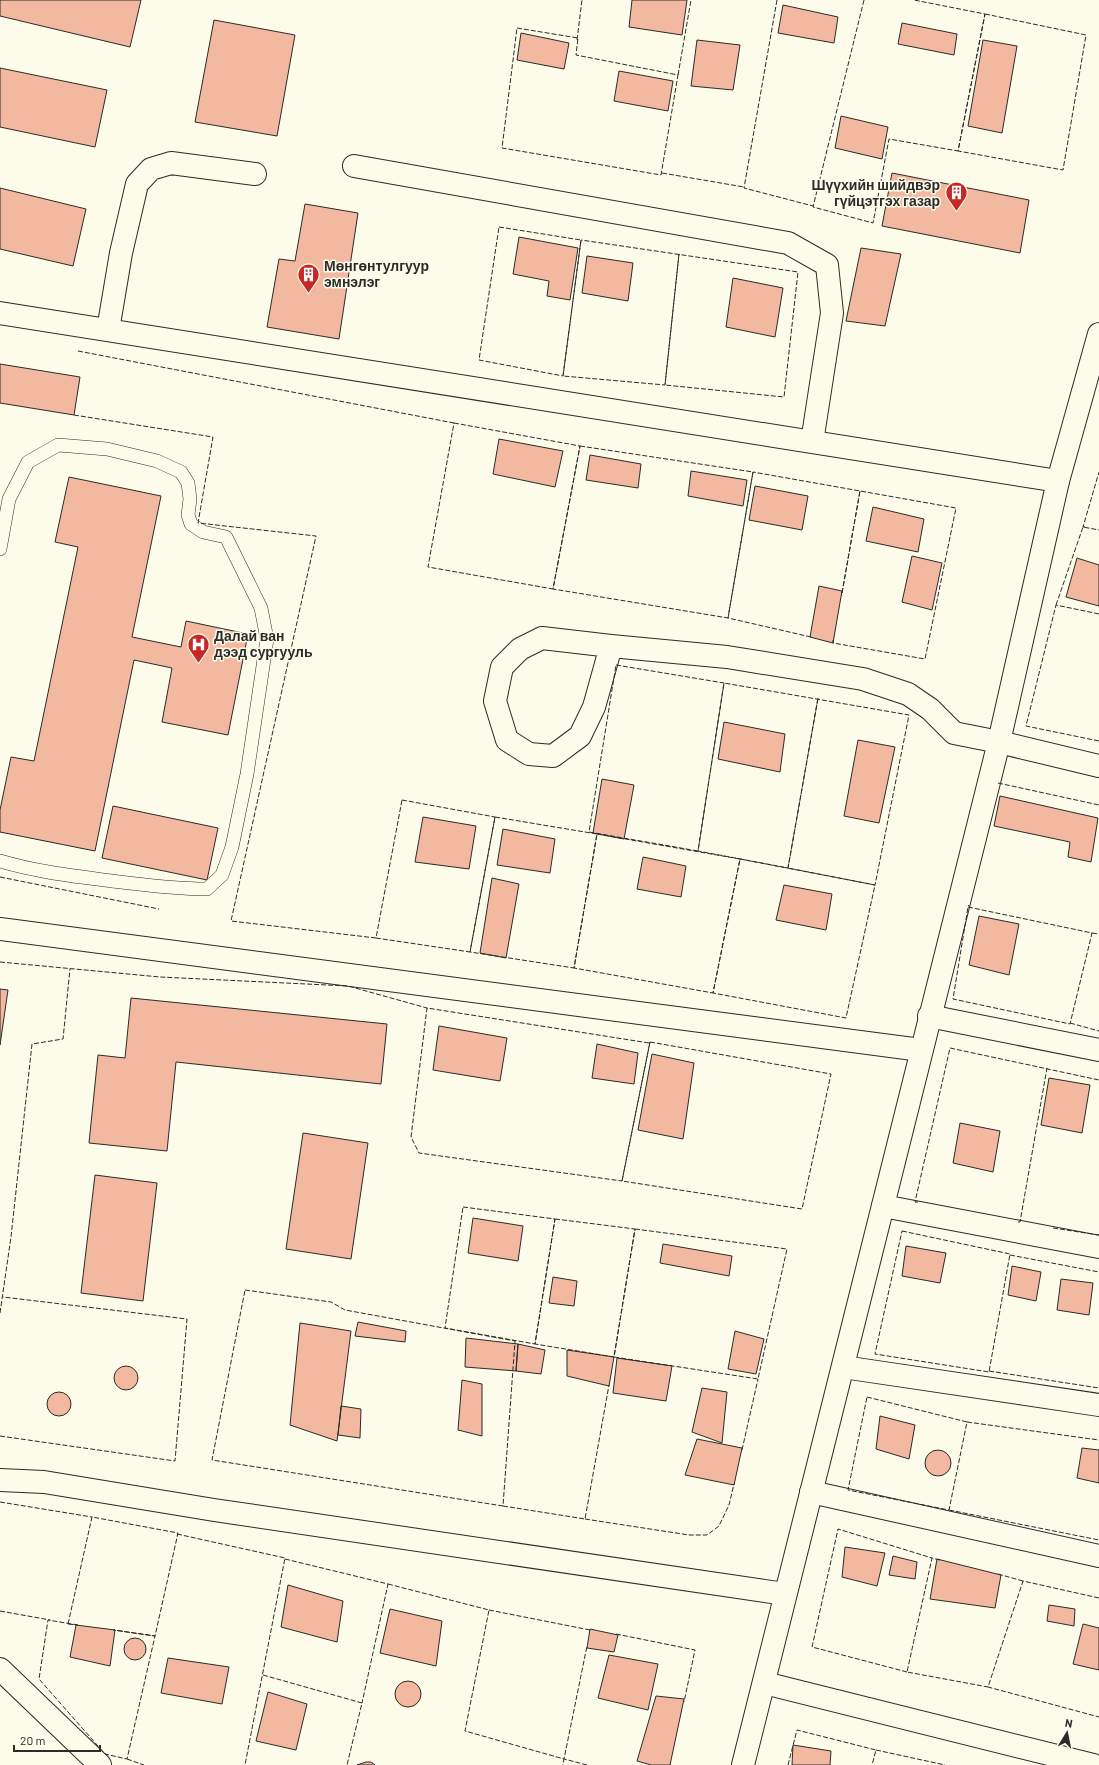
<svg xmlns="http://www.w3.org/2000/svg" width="1099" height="1765" viewBox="0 0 1099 1765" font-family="Barlow,sans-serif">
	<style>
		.building { fill: #f2b8a0; stroke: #2b2b2b }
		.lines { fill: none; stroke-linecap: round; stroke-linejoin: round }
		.service-casing { stroke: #2b2b2b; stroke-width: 14 }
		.minor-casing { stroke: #2b2b2b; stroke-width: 24 }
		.secondary-casing { stroke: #2b2b2b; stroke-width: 24 }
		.service { stroke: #fdfbea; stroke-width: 13 }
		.minor { stroke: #fdfbea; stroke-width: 22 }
		.secondary { stroke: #fdfbea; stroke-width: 22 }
		.fence { stroke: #2b2b2b; stroke-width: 1; stroke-dasharray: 5 2; stroke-linecap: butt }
		.labels { text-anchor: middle; stroke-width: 3; stroke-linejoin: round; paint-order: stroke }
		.poi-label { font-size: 14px; font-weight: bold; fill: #2b2b2b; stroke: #fdfbea; text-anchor: start }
	</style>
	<rect width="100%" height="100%" fill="#fdfbea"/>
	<path class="building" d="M0,0H141L130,47L0,16Z
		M632,0H687L682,35L629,27Z
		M783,5L838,17L834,43L778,33Z
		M214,20L295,35L277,136L195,122Z
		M902,23L957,34L954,55L898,44Z
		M521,33L569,43L564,69L517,60Z
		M697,40L740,45L733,90L691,86Z
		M983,40L1017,46L1002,133L968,126Z
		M0,68L107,90L95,147L0,127Z
		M619,71L673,81L668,111L614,101Z
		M841,116L888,127L882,159L835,148Z
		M892,173L1029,200L1020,253L882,226Z
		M0,188L86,209L73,266L0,249Z
		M305,204L358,213L339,339L267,327L279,259L295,261Z
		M519,237L578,248L570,300L547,296L549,281L513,274Z
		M861,248L901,254L885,326L846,321Z
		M587,256L633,263L628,301L582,293Z
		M733,278L783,288L775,337L726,327Z
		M0,364L80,377L74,415L0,403Z
		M499,439L563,451L555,487L493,474Z
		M590,455L641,464L638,488L586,480Z
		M691,471L747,480L743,506L688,496Z
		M69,477L161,496L132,637L181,647L186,621L248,634L228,735L162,722L172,668L134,660L95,851L0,832V810L11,757L34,761L78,547L55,542Z
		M755,486L808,496L802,530L749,520Z
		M873,507L924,519L918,552L866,541Z
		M912,556L942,563L932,610L902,602Z
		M1077,558L1099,565V606L1066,597Z
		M819,586L842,591L833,643L810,637Z
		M724,722L785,734L780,772L718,759Z
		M858,740L895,747L879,823L844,816Z
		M602,779L634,785L624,839L593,833Z
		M1000,796L1098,818L1091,862L1068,857L1070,842L994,826Z
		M113,806L218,828L207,880L102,858Z
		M423,817L476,826L469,869L415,862Z
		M503,829L555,839L550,873L497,865Z
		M643,857L686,866L681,897L637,889Z
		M492,878L519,884L506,958L480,953Z
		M784,885L832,894L826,930L776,920Z
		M979,916L1019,924L1009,975L969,965Z
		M0,989L8,990L0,1045Z
		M131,998L387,1024L381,1084L176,1062L167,1151L89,1143L98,1055L125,1058Z
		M439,1026L507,1038L500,1081L433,1070Z
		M597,1044L638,1053L634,1084L592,1078Z
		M652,1054L694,1063L683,1139L638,1130Z
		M1049,1078L1090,1085L1082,1133L1041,1125Z
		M960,1123L1000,1131L993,1172L953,1163Z
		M303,1133L368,1143L351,1259L286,1249Z
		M95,1175L157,1183L143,1301L81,1293Z
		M473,1218L523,1226L518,1261L468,1253Z
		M663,1244L732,1256L729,1276L660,1263Z
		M906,1246L946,1253L940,1283L902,1276Z
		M1012,1266L1041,1272L1036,1301L1008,1295Z
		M553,1277L577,1281L574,1306L549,1303Z
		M1061,1279L1093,1283L1089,1315L1057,1310Z
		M358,1322L406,1331L405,1342L355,1336Z
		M300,1323L351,1331L337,1441L290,1425Z
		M735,1331L764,1339L756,1374L728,1369Z
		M466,1338L518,1344L516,1371L465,1367Z
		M518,1344L545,1350L541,1374L516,1371Z
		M567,1350L614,1357L609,1386L567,1376Z
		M617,1358L672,1366L666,1401L613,1393Z
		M114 1378a12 12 0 1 1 24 0a12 12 0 1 1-24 0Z
		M462,1380L482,1384V1436L458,1430Z
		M702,1388L727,1392L722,1443L692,1432Z
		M47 1404a12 12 0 1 1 24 0a12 12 0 1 1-24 0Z
		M341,1406L361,1409L360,1438L338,1435Z
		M880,1416L915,1425L909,1459L876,1449Z
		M697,1439L742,1448L734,1485L685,1475Z
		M1082,1448L1099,1450V1483L1077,1478Z
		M925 1463a13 13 0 1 1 26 0a13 13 0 1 1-26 0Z
		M845,1547L885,1553L877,1586L842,1577Z
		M893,1556L917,1562L915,1579L889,1575Z
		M937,1559L1001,1575L995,1608L930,1599Z
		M288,1585L343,1601L337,1642L281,1627Z
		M1049,1605L1075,1609L1074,1626L1047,1621Z
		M390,1609L442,1621L436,1666L380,1653Z
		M1083,1624L1099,1628V1670L1073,1664Z
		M76,1625L115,1630L110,1666L70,1657Z
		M590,1629L618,1635L614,1652L587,1648Z
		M124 1649a11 11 0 1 1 22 0a11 11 0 1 1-22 0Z
		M609,1655L658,1664L648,1710L598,1698Z
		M168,1658L229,1667L222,1704L161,1693Z
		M395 1694a13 13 0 1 1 26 0a13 13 0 1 1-26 0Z
		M268,1692L307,1704L296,1750L256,1741Z
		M656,1696L684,1699L670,1765H651L637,1761Z
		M793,1745L831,1751L830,1765H792Z
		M366,1762H371L375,1765H357Z"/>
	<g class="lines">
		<defs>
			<path id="service" d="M0,549L9,499L28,462L58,445L107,449L157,461L181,472L188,483L190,499L188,515L191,524L203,532L226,537L261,608L267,639L247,774L232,847L222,875L207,889C175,889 144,885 112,881C74,876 37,872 0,861"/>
			<path id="minor" d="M354,166L788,243L827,265L832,313L812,442
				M0,313L1058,481
				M108,330L121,253L137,184L151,169L171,163L255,174
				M611,646L594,707L580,736L553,756L529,754L507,740L495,701L502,667L520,649L542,638L611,646L727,657L863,679L908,694L930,709L954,733L999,742L1099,766
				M0,929L921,1050
				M929,1016L1099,1050
				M883,1206L1099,1247
				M843,1367L1099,1405
				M0,1480L44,1482L214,1510L785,1594
				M811,1492L1099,1556
				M764,1683L1093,1765"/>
			<path id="secondary" d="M0,1669L100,1765
				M743,1765L999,742L1058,481L1099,334"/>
		</defs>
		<use href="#service" class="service-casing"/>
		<use href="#minor" class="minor-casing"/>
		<use href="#secondary" class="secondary-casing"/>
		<use href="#service" class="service"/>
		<use href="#minor" class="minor"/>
		<use href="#secondary" class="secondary"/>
		<path class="fence" d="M777,0L744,188L813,206
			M864,0L813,207L873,223L889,139L958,151L985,14L914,0
			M985,14L1086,35L1063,170L958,151Z
			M517,28L578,38L576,55L678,75L661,175L502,148Z
			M577,40L582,0
			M678,75L691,0
			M662,173L744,187
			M499,227L581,240L563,376L479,360Z
			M679,254L665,385L784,397L798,272L581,240L563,376L665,385L679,254
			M78,351L454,423
			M74,415L213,437L198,523L316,536L231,921L376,938
			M454,423L580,446L553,589L428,567Z
			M580,446L753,472L728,618L553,589Z
			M1085,527H1083L1099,472
			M842,593L860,491
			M842,593L860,491
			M1056,605L1083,527L1099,530
			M1099,614L1056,605L1026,726L1099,741
			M811,637L728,618L753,472L956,508L925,659L833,643V640
			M616,665L724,683L698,851L589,832Z
			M818,698L788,868L875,885L909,715L724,683L698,851L788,868L818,698
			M998,783L1099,805
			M402,800L495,817L470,952L376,938Z
			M495,817L597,834L574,968L470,952Z
			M597,834L740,859L713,993L574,968Z
			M740,859L875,885L846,1018L713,993Z
			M0,877L159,909
			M968,907L1092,933L1070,1024L953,999L968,907L969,905
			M1092,933L1099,934
			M0,962L160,977L348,986L427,1008
			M1070,1023L1099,1031
			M650,1042L831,1074L802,1209L622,1181Z
			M649,1043L427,1008L411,1137L419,1153L622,1181L650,1042
			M918,1202H915L950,1048L1099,1080
			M463,1207L555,1219L535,1344L445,1328Z
			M555,1219L635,1229L614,1357L535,1344Z
			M1018,1222H1020L1047,1068
			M1053,1228L1099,1235
			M635,1229L787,1249L758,1379L614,1357Z
			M902,1231L1010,1254L989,1372L875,1354Z
			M1010,1255L1099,1272
			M245,1290L331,1302L345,1310L515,1341L503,1506L212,1460Z
			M0,1313L11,1237L32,1044L63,1039L70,969
			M989,1371L1099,1388
			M867,1397L967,1422L949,1510L848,1490Z
			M967,1422L1099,1440
			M0,1436L175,1461L187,1319L3,1297
			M742,1450L758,1379
			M0,1502L92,1517
			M503,1506L585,1519L609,1385
			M949,1510L1099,1540
			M585,1519L689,1535H707L719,1526L729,1505L734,1484
			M177,1534L285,1558L245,1765
			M285,1559L388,1584L362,1703
			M940,1560L932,1558L907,1672L988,1687
			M998,1574L1023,1581
			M388,1584L489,1610L465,1731L564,1759L563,1765
			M1099,1598L1023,1581L988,1687L1099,1717
			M489,1610L590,1630
			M0,1611L50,1620
			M68,1624L92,1517L178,1533L155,1636L114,1630
			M68,1624L77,1625
			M78,1625L48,1620L39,1679L105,1754L127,1759L155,1636L113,1630
			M616,1634L695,1650L684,1702
			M907,1672L812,1647L838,1529L932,1558
			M263,1675L362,1703L347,1765
			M876,1750L945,1765
			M127,1759L144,1765
			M587,1765L564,1759L587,1646
			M788,1765L797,1730L876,1750L872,1765"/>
	</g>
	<defs>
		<symbol id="building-pin" viewBox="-11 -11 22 30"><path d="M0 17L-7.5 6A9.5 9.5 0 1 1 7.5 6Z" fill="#c62828" stroke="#fdfbea"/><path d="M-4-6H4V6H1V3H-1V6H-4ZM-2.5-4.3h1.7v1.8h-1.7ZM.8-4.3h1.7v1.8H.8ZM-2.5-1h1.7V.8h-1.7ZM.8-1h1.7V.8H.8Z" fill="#fff"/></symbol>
		<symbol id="hospital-pin" viewBox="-11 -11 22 30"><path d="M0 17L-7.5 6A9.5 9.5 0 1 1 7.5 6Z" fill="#c62828" stroke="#fdfbea"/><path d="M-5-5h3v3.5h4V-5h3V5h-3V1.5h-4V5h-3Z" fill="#fff"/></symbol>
	</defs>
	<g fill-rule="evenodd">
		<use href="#building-pin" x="944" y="180" width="25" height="34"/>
		<use href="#building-pin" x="296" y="262" width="25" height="34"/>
		<use href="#hospital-pin" x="186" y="632" width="25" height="34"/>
	</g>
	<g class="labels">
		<g class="poi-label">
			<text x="940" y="190" text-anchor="end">Шүүхийн шийдвэр<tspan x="940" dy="16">гүйцэтгэх газар</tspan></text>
			<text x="324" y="271">Мөнгөнтулгуур<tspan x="324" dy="16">эмнэлэг</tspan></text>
			<text x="214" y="641">Далай ван<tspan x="214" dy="16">дээд сургууль</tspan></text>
		</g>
	</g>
	<g transform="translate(1067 1733) rotate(10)" stroke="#fdfbea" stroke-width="3" paint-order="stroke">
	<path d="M0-3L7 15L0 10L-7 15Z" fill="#2b2b2b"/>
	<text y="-6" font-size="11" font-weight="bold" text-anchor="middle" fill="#2b2b2b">N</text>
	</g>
	<path d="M14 1745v6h86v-6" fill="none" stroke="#2b2b2b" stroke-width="2"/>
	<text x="20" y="1745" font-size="12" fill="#2b2b2b" stroke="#fdfbea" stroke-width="3" paint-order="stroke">20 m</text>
</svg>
